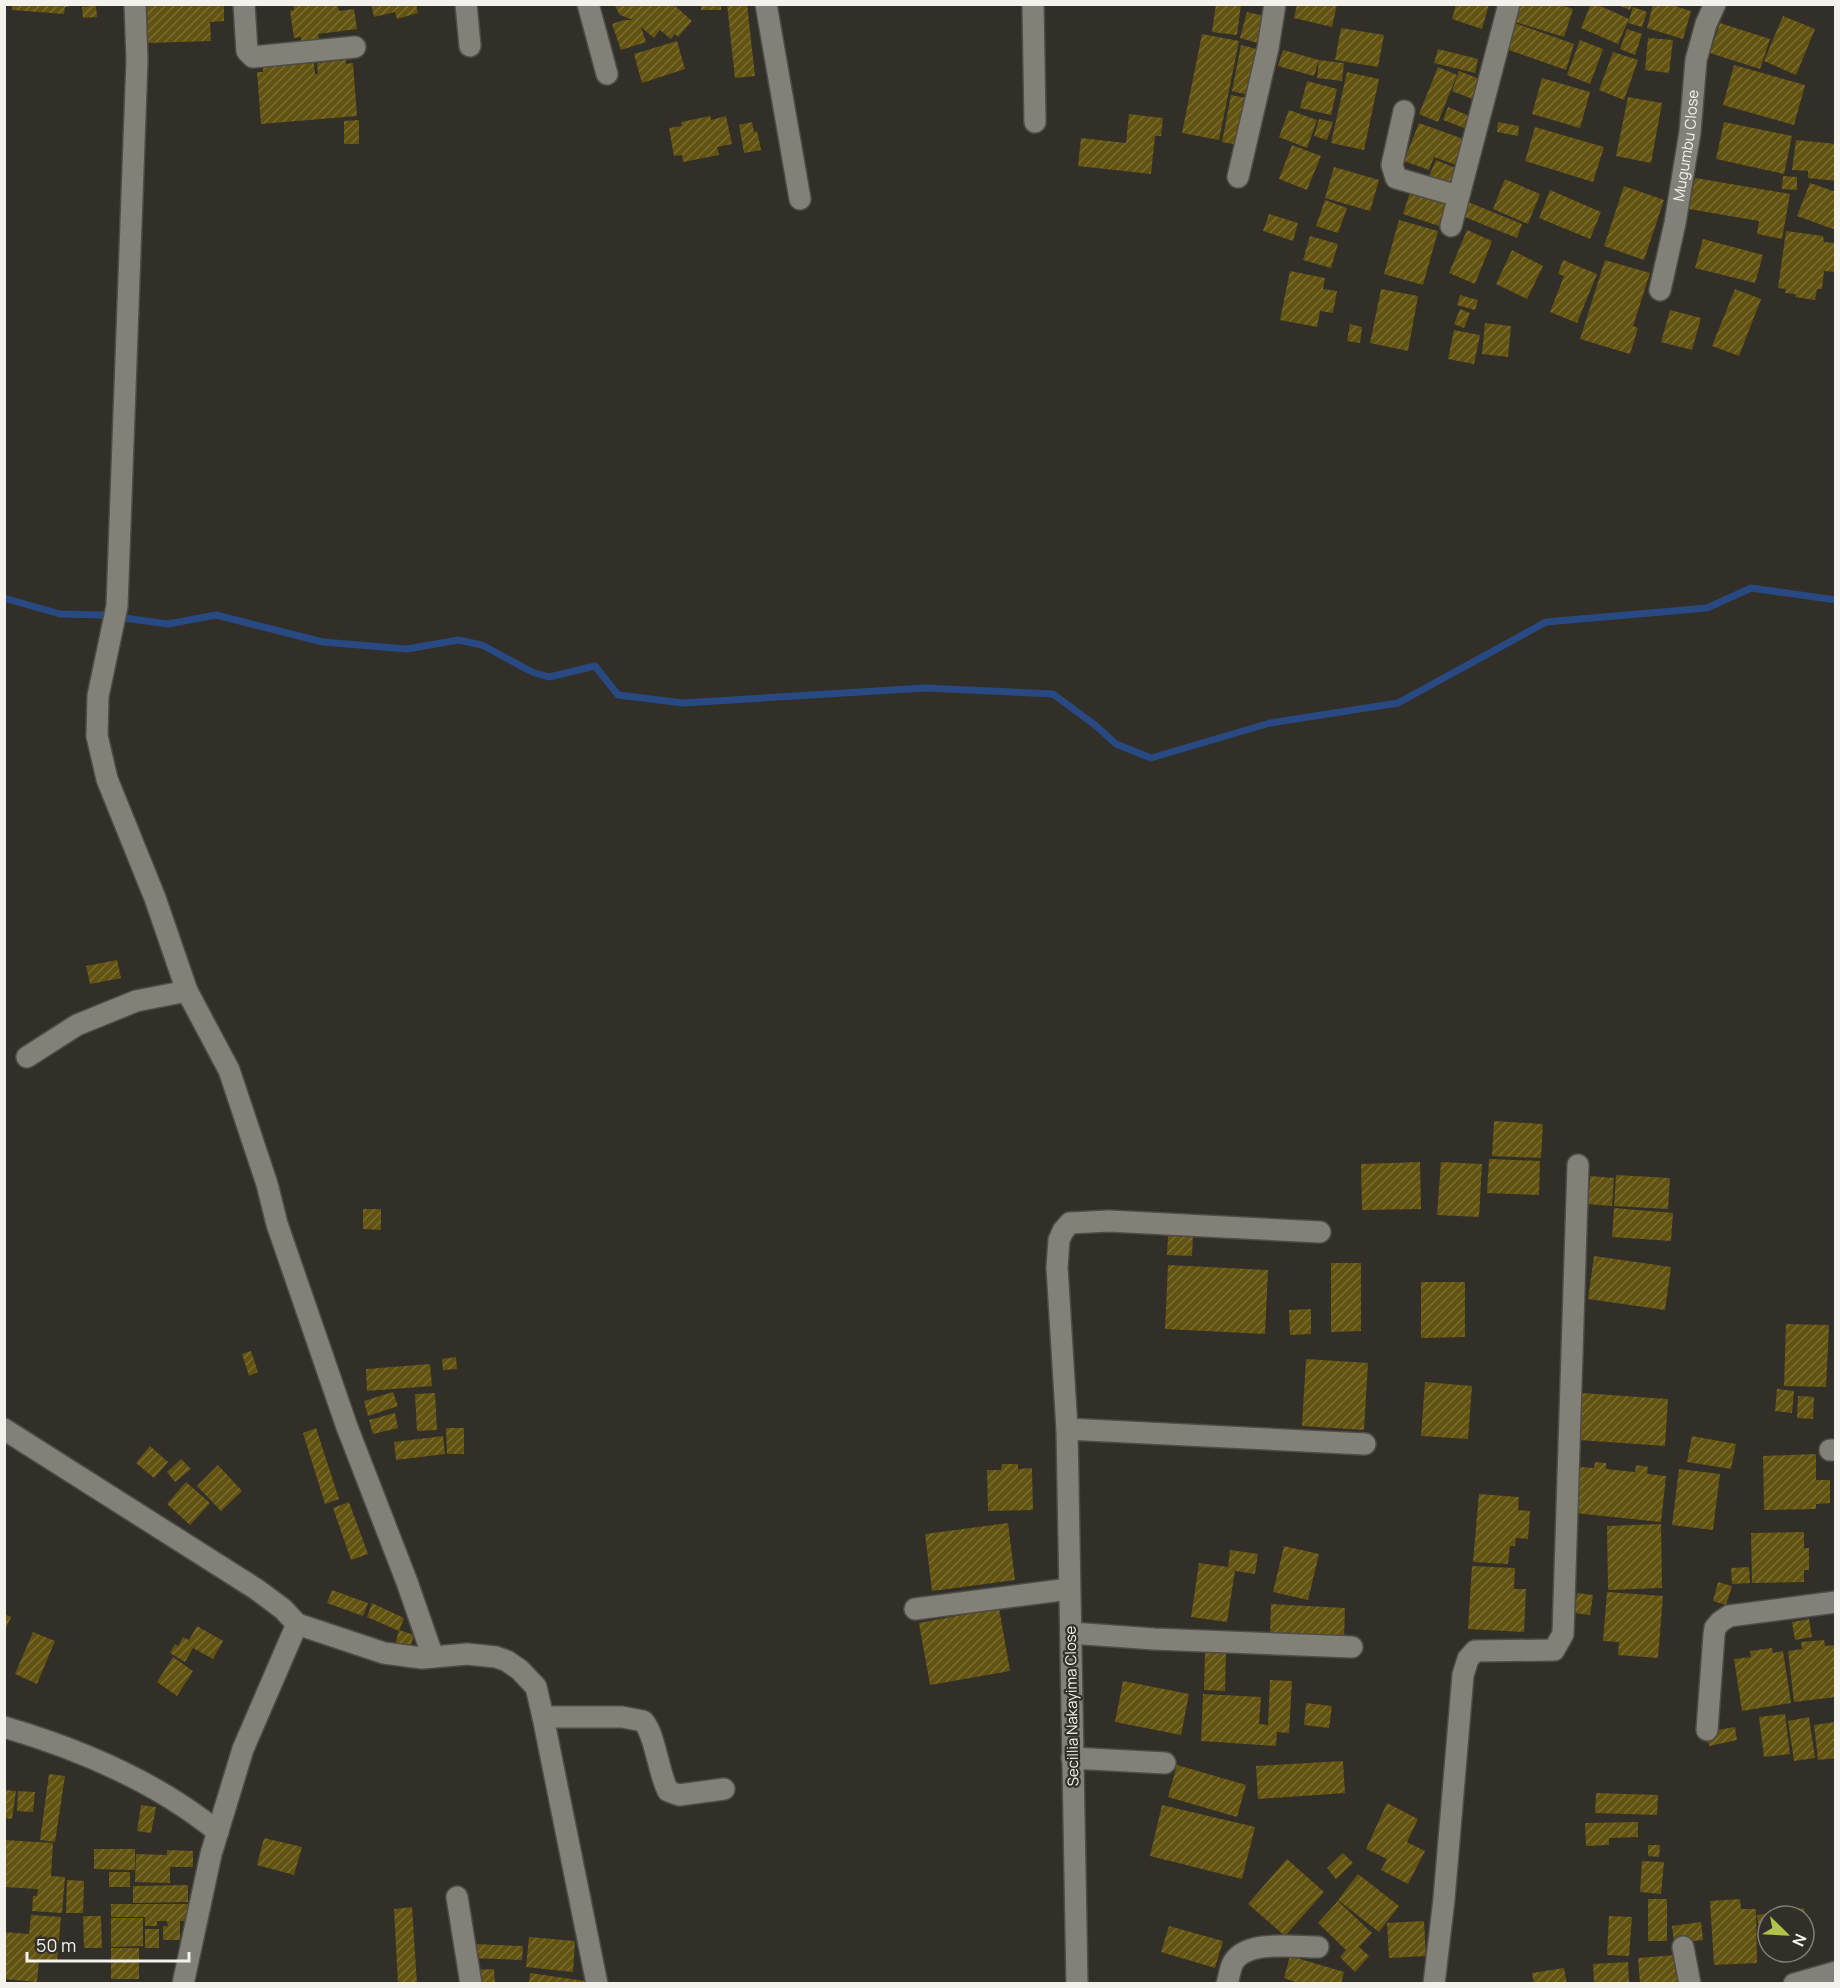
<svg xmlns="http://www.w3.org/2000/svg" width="1840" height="1988" viewBox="0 0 1840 1988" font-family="Manrope,sans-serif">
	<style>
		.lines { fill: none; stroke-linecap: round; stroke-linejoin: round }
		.stream { stroke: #294983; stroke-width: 7 }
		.building { fill: url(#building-hatch) }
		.minor-casing { stroke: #4d4c46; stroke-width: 24 }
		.minor { stroke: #828077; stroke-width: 21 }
		.labels { text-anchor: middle; stroke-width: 4.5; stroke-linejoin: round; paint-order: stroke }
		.street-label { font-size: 15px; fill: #f3f2ed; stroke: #312f28 }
	</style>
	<defs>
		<pattern id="building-hatch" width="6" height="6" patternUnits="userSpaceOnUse" patternTransform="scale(1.5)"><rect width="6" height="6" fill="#635310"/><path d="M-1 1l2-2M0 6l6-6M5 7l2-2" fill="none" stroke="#7a6c33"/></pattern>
	</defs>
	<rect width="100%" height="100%" fill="#312f28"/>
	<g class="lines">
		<path class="stream" d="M4,598L60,614L102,615L168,624L216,615L323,642L407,649L458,640L482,645L532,672L549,677L595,666L618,695L683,703L925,688L1053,694L1095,725L1116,744L1151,758L1270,723L1398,703L1546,622L1707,608L1751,588L1836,600"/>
	</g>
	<path class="building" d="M12,4H69V7H65L64,14L12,10Z
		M147,4H224V21L210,22L211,41L148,43Z
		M293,4H337L339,11L354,9L357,29L318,34L319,39L301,42V37L294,38L290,11L294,10Z
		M371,4H416L418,13L397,19L395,12L374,17Z
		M614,4H673L692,21L678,37L675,34L671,39L660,30L654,38L641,27L646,42L621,50L612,24L624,20H633L620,15Z
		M701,4H721V10H701Z
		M727,4H747L755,76L735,78Z
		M1216,4H1241L1237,35L1212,32Z
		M1297,4H1337L1332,27L1294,18Z
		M1456,4H1489L1482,29L1452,19Z
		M1520,4H1558L1573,9L1564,37L1515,22Z
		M1591,4H1596L1629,19L1618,44L1581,28Z
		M1616,4H1632L1630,10Z
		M1653,4H1668L1691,11L1683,39L1647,28Z
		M96,5L97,17L83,18L82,7Z
		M1633,7L1647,12L1642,27L1628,23Z
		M1247,12L1265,16L1258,43L1240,38Z
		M1783,16L1815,29L1796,75L1764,61Z
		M1512,22L1574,44L1566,70L1503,48Z
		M1720,23L1770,39L1760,69L1710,53Z
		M1341,28L1384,35L1378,67L1335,60Z
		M1627,29L1642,34L1635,55L1620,49Z
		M1202,34L1239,41L1219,140L1182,133Z
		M1648,38L1673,40L1669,73L1645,70Z
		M1580,40L1603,49L1590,84L1567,75Z
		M677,41L685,69L642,83L634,54Z
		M1241,45L1257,49L1248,95L1232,91Z
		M1438,49L1478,59L1475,73L1434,63Z
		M1283,50L1319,60L1314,76L1278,66Z
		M1613,52L1638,60L1624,100L1599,90Z
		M346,60V64L353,63L357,116L261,124L257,72H263V67L314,63L315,74H318L317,63Z
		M1319,60L1344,63L1342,81L1317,78Z
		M1734,65L1805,85L1794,125L1723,105Z
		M1438,67L1457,75L1438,122L1419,114Z
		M1459,71L1482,80L1475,100L1452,91Z
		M1347,72L1379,79L1364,150L1331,143Z
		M1542,78L1590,92L1580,128L1532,114Z
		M1307,81L1337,89L1331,115L1300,108Z
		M1231,95L1247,98L1238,145L1222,142Z
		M1628,97L1662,103L1651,163L1616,156Z
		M1448,107L1472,117L1467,129L1443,120Z
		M1289,110L1317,120L1307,148L1279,137Z
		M1129,114L1163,118L1161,136H1155L1151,174L1078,166L1081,138L1126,143Z
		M710,116L711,120L726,116L732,144L717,147L719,155L683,162L682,155L674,156L669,128L682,126L681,122Z
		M1319,119L1333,122L1327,140L1314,136Z
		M359,120V144H344V121Z
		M752,122L754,132L757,131L761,150L744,153L739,125Z
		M1498,122L1519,126L1518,136L1497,132Z
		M1724,122L1792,136L1784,174L1716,159Z
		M1419,123L1469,141L1459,166L1434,157L1429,170L1404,161Z
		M1535,127L1604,147L1593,182L1525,161Z
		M1796,140L1836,144V181L1808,178V171L1792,170Z
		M1292,145L1321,156L1307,190L1279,179Z
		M1436,160L1458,169L1452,185L1429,176Z
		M1334,167L1379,180L1370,211L1325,198Z
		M1783,176L1797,177V190L1782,189Z
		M1695,178L1790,194L1782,239L1757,234L1759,221L1689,209Z
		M1505,179L1540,194L1528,224L1493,209Z
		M1810,183L1836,192V230L1797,216Z
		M1412,186L1448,197L1439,226L1403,214Z
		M1624,186L1664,200L1644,260L1604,246Z
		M1550,190L1601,212L1590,239L1539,218Z
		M1325,200L1347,208L1338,233L1316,226Z
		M1468,202L1522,224L1517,238L1462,216Z
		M1269,214L1298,223L1293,241L1263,231Z
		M1399,220L1438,231L1423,285L1384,274Z
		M1467,230L1492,241L1475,284L1449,273Z
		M1786,231L1823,236L1824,242L1836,243V272L1824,271L1822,289H1817L1815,300L1795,297L1796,294L1785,293L1786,289L1778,288Z
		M1310,236L1338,244L1331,268L1303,260Z
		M1703,239L1763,255L1755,283L1695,268Z
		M1512,250L1543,266L1527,299L1496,284Z
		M1563,260L1597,274L1577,323L1550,312L1564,276L1558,274Z
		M1605,260L1650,273L1633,326L1638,328L1630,354L1580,339Z
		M1290,271L1325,278L1323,289L1337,291L1333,313L1320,311L1317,327L1280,320Z
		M1381,289L1418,296L1408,351L1370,343Z
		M1735,289L1761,299L1739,356L1712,346Z
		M1460,295L1478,300L1475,310L1457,305Z
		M1460,309L1470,313L1464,328L1454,324Z
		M1670,310L1701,318L1692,350L1661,342Z
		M1485,323L1511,326L1508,357L1482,354Z
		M1350,324L1362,327L1360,343L1347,341Z
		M1454,330L1480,335L1474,364L1448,359Z
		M117,960L121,978L90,984L86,966Z
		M1494,1121L1543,1124L1541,1158L1492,1156Z
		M1489,1159L1540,1161L1539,1195L1487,1193Z
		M1420,1162L1421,1209L1362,1210L1361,1164Z
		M1441,1162L1482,1164L1479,1217L1437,1215Z
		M1616,1175L1670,1178L1668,1209L1614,1206Z
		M1590,1176L1614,1178L1612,1206L1588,1204Z
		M1614,1208L1673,1213L1671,1241L1612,1237Z
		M363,1209H381V1230L363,1229Z
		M1168,1236H1193L1192,1256L1167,1255Z
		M1594,1256L1671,1267L1665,1310L1588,1299Z
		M1331,1263H1361V1331L1331,1332Z
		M1168,1265L1268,1270L1265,1334L1165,1329Z
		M1421,1282H1465V1337L1421,1338Z
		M1311,1309V1334L1290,1335L1289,1310Z
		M1786,1324L1829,1325L1826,1387L1784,1386Z
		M251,1351L258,1372L249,1376L242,1354Z
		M456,1357L457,1369L443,1370L442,1359Z
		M1306,1359L1368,1363L1364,1430L1302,1426Z
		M430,1364L432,1386L367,1391L366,1369Z
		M1425,1382L1472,1386L1468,1439L1421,1436Z
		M1777,1389L1794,1391L1792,1413L1775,1411Z
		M393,1392L398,1406L368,1416L364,1401Z
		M435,1393L437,1430L417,1431L415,1394Z
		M1582,1393L1668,1399L1665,1446L1579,1440Z
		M1798,1396L1814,1397L1813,1419L1797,1418Z
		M395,1413L398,1428L373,1434L369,1420Z
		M316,1428L339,1499L325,1504L303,1433Z
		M446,1428H464V1454H447Z
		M443,1436L445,1454L396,1460L394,1442Z
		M1692,1436L1736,1444L1731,1469L1687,1462Z
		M150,1446L168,1462L154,1478L136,1463Z
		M1816,1454V1480H1830V1503L1816,1504V1509L1764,1510L1763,1456Z
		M181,1459L191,1469L175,1482L167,1472Z
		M1595,1462L1606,1463V1469L1635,1472L1636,1465L1648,1467L1647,1474L1666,1476L1661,1522L1575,1513L1580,1467L1594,1468Z
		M1002,1464H1018V1469L1032,1468L1033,1510L988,1511L987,1470H1001Z
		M218,1465L242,1491L221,1511L197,1486Z
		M1679,1469L1720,1474L1713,1530L1672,1525Z
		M186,1482L210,1503L190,1525L167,1504Z
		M1479,1494L1519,1497L1518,1510L1530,1511L1528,1539L1516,1538L1515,1546H1510L1508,1564L1473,1562Z
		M349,1502L368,1554L351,1560L333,1508Z
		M1008,1523L1015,1580L932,1591L925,1534Z
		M1661,1524L1662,1588L1608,1590L1607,1526Z
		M1804,1532V1548H1809V1570H1804V1582L1752,1583L1751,1533Z
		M1284,1546L1319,1554L1308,1600L1273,1592Z
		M1230,1550L1258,1554L1255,1574L1235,1571L1227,1622L1191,1617L1199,1563L1228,1567Z
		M1472,1566L1515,1568L1514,1589H1526L1524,1632L1468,1629Z
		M1749,1567L1750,1583L1732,1584L1731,1568Z
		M1718,1582L1732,1586L1726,1605L1713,1601Z
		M332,1590L368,1603L363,1616L327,1603Z
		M1607,1592L1663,1596L1658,1658L1618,1655L1619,1642L1603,1641Z
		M1577,1593L1593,1595L1590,1615L1575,1613Z
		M372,1603L404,1618L399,1631L367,1617Z
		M1271,1604L1345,1608L1344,1639L1270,1635Z
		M999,1608L1010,1671L930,1685L919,1623Z
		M4,1614L11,1617L4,1632Z
		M1809,1619L1812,1637L1795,1640L1792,1622Z
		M197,1626L223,1641L213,1659L193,1648L185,1662L170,1653L175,1644L178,1646L183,1637L189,1640Z
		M399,1630L414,1635L410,1649L395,1645Z
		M33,1632L55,1641L37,1684L15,1674Z
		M1824,1640L1825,1646L1836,1645V1697L1794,1702L1788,1651L1802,1649L1801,1642Z
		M1772,1648L1773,1653L1783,1651L1791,1703L1742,1711L1734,1659L1751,1657L1750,1651Z
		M1205,1651H1226L1225,1691L1204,1690Z
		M173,1657L193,1671L177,1696L157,1682Z
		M1270,1680L1292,1681L1289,1733L1277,1732L1276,1746L1201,1741L1203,1694L1261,1697L1259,1724L1268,1725Z
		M1123,1681L1189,1694L1181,1735L1115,1722Z
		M1306,1703L1332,1706L1329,1728L1304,1725Z
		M1785,1714L1790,1754L1764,1757L1759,1717Z
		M1809,1717L1815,1758L1794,1761L1788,1721Z
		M1836,1722V1758L1818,1760L1814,1725Z
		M1735,1727L1737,1740L1709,1746L1706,1732Z
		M1343,1761L1345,1793L1258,1799L1256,1766Z
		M1177,1765L1246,1785L1237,1817L1168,1797Z
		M49,1774L65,1776L55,1842L40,1840Z
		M4,1790L16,1791L12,1819L4,1818Z
		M18,1791L35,1792L33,1812L17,1811Z
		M1596,1793L1658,1795L1657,1815L1595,1813Z
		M1387,1803L1418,1819L1407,1842L1425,1851L1408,1884L1381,1870L1387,1859L1366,1849Z
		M141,1805L156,1807L151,1833L137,1831Z
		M1162,1805L1255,1827L1242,1879L1150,1856Z
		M1638,1822V1837L1609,1838V1845L1586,1846L1585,1823Z
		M264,1838L302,1847L294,1875L257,1865Z
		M4,1840L53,1843L51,1876L65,1877L62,1913L32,1911L33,1896H37L38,1889L4,1887Z
		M1648,1845H1660L1659,1857L1648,1856Z
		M94,1849H135V1870L94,1869Z
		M167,1850L193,1851V1867H170V1883L135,1882L136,1854L167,1855Z
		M1343,1853L1353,1863L1336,1879L1327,1868Z
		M1287,1859L1324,1892L1285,1936L1248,1904Z
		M1642,1861L1664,1862L1661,1894L1640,1892Z
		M109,1872H130V1887H109Z
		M1358,1874L1399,1906L1379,1932L1338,1900Z
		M67,1880L84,1881L83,1913H66Z
		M188,1885V1902L133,1903V1886Z
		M1648,1899H1667V1941H1648Z
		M1740,1899L1741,1909H1756L1757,1963L1714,1965L1710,1901Z
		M1338,1901L1372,1933L1359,1947L1369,1956L1355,1972L1340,1957L1346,1950L1318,1923Z
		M111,1904H189L188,1921H180V1940H163V1926H168L167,1921H157V1926H145V1917H111Z
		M412,1907L417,1984H398L394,1909Z
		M1804,1908L1805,1916H1768V1948L1762,1949L1757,1915Z
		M31,1915L61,1917L57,1962L39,1960L37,1982L4,1979V1932L29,1934Z
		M83,1916H101L102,1948H84Z
		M1609,1916L1632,1917L1629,1956L1607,1955Z
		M1804,1916L1809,1942L1804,1943Z
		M111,1918H143V1946L111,1947Z
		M1424,1921L1426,1956L1389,1958L1387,1923Z
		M1701,1922L1703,1940L1674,1943L1672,1926Z
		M1169,1926L1223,1941L1215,1968L1161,1952Z
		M145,1929H159V1948H145Z
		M529,1937L575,1941L573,1972L526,1967Z
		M472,1944L523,1946L522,1960L471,1958Z
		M111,1948H139V1979H111Z
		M1676,1955L1678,1984H1640L1638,1958Z
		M1290,1956L1344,1972L1341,1984H1301L1284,1978Z
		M1628,1962L1629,1982L1594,1984L1593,1964Z
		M1564,1968L1567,1984H1534L1532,1973Z
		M494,1969L495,1983L475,1984V1970Z
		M530,1973L585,1981V1984H529Z"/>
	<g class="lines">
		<defs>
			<g id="minor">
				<path d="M135,4L137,60L117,606L98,696L97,736L107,779L155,898L187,991"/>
				<path d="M244,4L247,51L253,57L355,47"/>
				<path d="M466,4L470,46"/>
				<path d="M588,4L607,74"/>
				<path d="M766,4L800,199"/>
				<path d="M1033,4L1035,122"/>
				<path d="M1404,111L1392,165L1396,178L1458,196"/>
				<path d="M1238,177L1268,48L1275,4"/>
				<path d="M1451,226L1509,4"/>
				<path id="s1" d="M1660,290L1675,223L1690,132L1696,60L1706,24L1715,4"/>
				<path d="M27,1057L77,1025L136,1001L187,991L229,1070L267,1184L277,1224L347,1427L407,1582L433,1657"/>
				<path d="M4,1429L256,1589L283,1609L297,1624L384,1653L422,1658L467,1654L496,1657L507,1661L520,1670L536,1687L543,1717L597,1984"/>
				<path d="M1067,1429L1365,1444"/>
				<path d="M1830,1450H1836"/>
				<path d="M915,1609L1069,1589"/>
				<path d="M1071,1633L1154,1639L1352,1647"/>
				<path d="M543,1717H622L643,1721C655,1733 658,1772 668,1791L679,1795L724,1789"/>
				<path d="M4,1727C79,1749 157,1782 218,1832"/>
				<path d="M1707,1730L1714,1635L1715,1628L1720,1622L1729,1616L1836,1602"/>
				<path d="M1072,1758L1165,1763"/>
				<path d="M457,1897L471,1984"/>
				<path d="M1683,1947L1690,1984"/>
				<path d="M183,1984L211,1854L243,1749L297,1624"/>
				<path d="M1077,1984L1067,1429L1057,1267L1059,1240L1063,1231L1070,1223L1109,1221L1320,1232"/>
				<path d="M1227,1984C1229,1977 1230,1970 1232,1965C1243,1939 1294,1947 1318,1947"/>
				<path d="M1434,1984L1444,1899L1463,1675L1468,1659L1475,1651L1554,1650L1563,1634L1578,1165"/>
				<path d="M1794,1984L1836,1972"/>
			</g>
		</defs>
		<use href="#minor" class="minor-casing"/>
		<use href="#minor" class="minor"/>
	</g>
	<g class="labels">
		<g class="street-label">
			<text dy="5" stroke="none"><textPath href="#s1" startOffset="147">Mugumbu Close</textPath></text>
			<text transform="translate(1072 1706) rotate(-91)" y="5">Secillia Nakayima Close</text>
		</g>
	</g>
	<rect width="1840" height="1988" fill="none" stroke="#f3f2ed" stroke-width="12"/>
	<g transform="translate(1786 1934) rotate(114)"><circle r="28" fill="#312f28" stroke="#7f7d77" stroke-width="1.5"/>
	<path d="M0-4.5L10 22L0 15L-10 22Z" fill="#b3c24b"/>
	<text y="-9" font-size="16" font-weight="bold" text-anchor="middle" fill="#f3f2ed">N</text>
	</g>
	<path d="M27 1952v9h162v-9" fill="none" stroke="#f3f2ed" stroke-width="3"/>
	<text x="36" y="1952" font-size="18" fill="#f3f2ed" stroke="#312f28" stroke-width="4.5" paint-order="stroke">50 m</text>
</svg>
